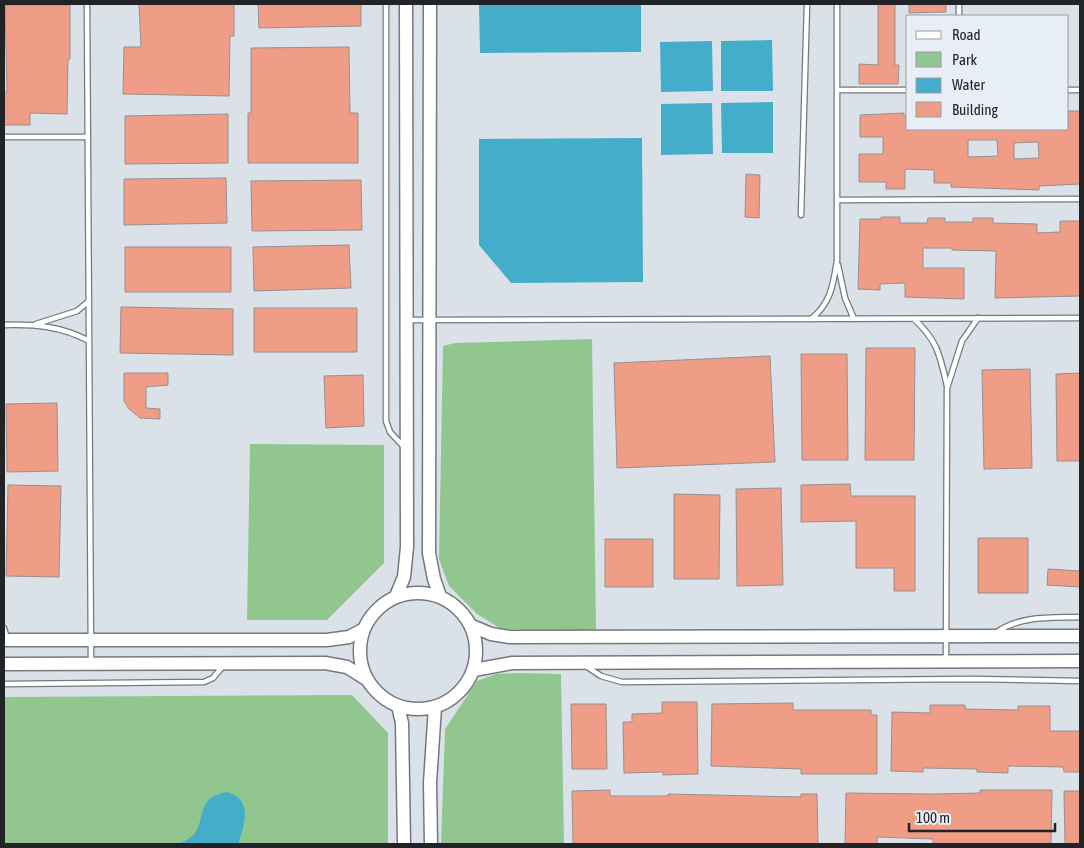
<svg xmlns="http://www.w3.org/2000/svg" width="1084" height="848" viewBox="0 0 1084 848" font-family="'Asap Condensed',sans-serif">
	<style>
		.green { fill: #91c78f }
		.water { fill: #44aeca }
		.building { fill: #ef9d86; stroke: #99908e; fill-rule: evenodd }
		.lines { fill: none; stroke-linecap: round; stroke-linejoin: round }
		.lane-casing { stroke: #74797f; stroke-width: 7 }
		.secondary-casing { stroke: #74797f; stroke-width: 15 }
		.lane { stroke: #fff; stroke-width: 4.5 }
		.secondary { stroke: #fff; stroke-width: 12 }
	</style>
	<rect width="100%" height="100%" fill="#dbe1e8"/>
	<path class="green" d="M592,339L596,631L501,629L477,614L449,586L439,559L443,346L455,343Z
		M250,444L384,445V563L327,620H247Z
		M518,673L561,674L564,844H441L445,729L477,681L496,674Z
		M352,695L388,733V844H4V697Z"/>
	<path class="water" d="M479,4H641V52L480,53Z
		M772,40L773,91H721V41Z
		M712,41L713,91L661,92L660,42Z
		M773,102V153H722L721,103Z
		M712,103L713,154L661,155V104Z
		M642,138L643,282L511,283L479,245V139Z
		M227,792C253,799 245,825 238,844H177C216,833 186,799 227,792Z"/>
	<path class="building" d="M139,4H234V36H230L229,96L123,94L124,47H141Z
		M258,4H361V26L259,28Z
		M878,4H895V65H899L898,84H859V64L878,65Z
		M909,4H946V12L909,13Z
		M5,5H70V59H68L67,114L30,113V125H4V92H7Z
		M349,47L350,113H358V163H248V113H251V48Z
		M1068,111H1080V184L1039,186V190L951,187V183H934V170L905,169V189H886V182H859V154H883V137H860V115L904,113V116H908V129H1068ZM968,140H997L998,156L968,157ZM1038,142L1039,158L1014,159V143Z
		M228,114V163L125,164V116Z
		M746,174L760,175L759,218L745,217Z
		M226,178L227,223L124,225V179Z
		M361,180L362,230L252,231L251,181Z
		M881,217H900V223H927L928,218H945V222H973V218H993V223L1037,224V233L1060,232V221H1080V296L995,298L996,251L952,250V248H923V268H964V299L905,297V283L880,284V290L858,289L860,219H881Z
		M349,245L351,288L254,291L253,247Z
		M125,247H231V292H125Z
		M121,307L233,309V355L120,353Z
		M254,308H357V352H254Z
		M866,348H915L914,460H865Z
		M801,354H847L848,460H802Z
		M770,356L775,462L617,468L614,363Z
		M1030,369L1032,468L984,469L982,370Z
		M124,373H168V385L146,387V408L160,409V419L140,418L129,409L124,401Z
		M1080,373V461H1057L1056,374Z
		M363,375L364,426L326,428L324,376Z
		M57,403L58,471L7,472L6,404Z
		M850,484L851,496H915V591H894V568H856V521L801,522V485Z
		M8,485L61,486L59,577L6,576Z
		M781,488L783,585L737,586L736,489Z
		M674,494L720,495L719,579H674Z
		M978,538H1028V593H978Z
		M605,539H653V587H605Z
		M1048,569L1080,571V587L1047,585Z
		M662,702H697L698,774L663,775V772L624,773L623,722H632V714L662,713Z
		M793,703V710H871V715H877V774H801V769L711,766L712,704Z
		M571,704H606L607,769H572Z
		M930,705H965V709L1018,710V706H1050V731H1080V772H1064L1063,767L1008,766V773L977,772V769L923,768V772L891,771L892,712L930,713Z
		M610,790V796H668V794L801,797V794H817L818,844H573L572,791Z
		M980,790H1052L1051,844H933V839L877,837V844H845L846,793L933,794L980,793Z
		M1064,791H1080V844H1065Z"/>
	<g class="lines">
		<defs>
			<path id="lane" d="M87,4L91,663
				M386,4V421L390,432L404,447
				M959,4V16
				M838,90H908
				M1068,90H1080
				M4,137H88
				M838,200L1080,199
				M801,215L807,4
				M838,265L845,298L854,319
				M811,319C831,303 833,285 837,261V4
				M914,319C938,341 940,356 947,386
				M409,320L1080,318
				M36,324L77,311L89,301
				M4,325C33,324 62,326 89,341
				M4,628L7,639
				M997,632C1022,615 1051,618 1080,617
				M946,659L947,388L962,341L978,318
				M586,666L601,676L622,682L972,679L1080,681
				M4,684L204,682L213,678L223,666"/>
			<path id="secondary" d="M430,4L429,553L434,579L440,596
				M360 651a58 58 0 1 1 116 0a58 58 0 1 1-116 0Z
				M396,596L404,577L407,547L406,4
				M472,626L491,634L510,637L1080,636
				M4,640H327L349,637L364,629
				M4,664L325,663L347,667L366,679
				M474,670L512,663L1080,661
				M398,706L402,723L404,844
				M431,844L430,783L435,707"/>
		</defs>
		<use href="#lane" class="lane-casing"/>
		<use href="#secondary" class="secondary-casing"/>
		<use href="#lane" class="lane"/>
		<use href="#secondary" class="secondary"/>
	</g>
	<rect width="1084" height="848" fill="none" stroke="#212326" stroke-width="10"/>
	<rect x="906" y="15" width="162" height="115" fill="#e8eef5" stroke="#989da2"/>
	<rect x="916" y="31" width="25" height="8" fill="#ffffff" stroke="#989da2"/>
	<text x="952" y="40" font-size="15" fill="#212326">Road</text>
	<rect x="916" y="52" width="25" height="15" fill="#91c78f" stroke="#989da2"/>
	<text x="952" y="65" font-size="15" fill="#212326">Park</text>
	<rect x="916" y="78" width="25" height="15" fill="#44aeca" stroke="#989da2"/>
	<text x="952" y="90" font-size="15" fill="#212326">Water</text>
	<rect x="916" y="102" width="25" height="15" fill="#ef9d86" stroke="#989da2"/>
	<text x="952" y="115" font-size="15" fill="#212326">Building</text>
	<path d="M909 823v8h146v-8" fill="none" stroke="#212326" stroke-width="2.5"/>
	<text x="916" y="823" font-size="15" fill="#212326" stroke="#e8eef5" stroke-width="4" paint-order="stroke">100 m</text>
</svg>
